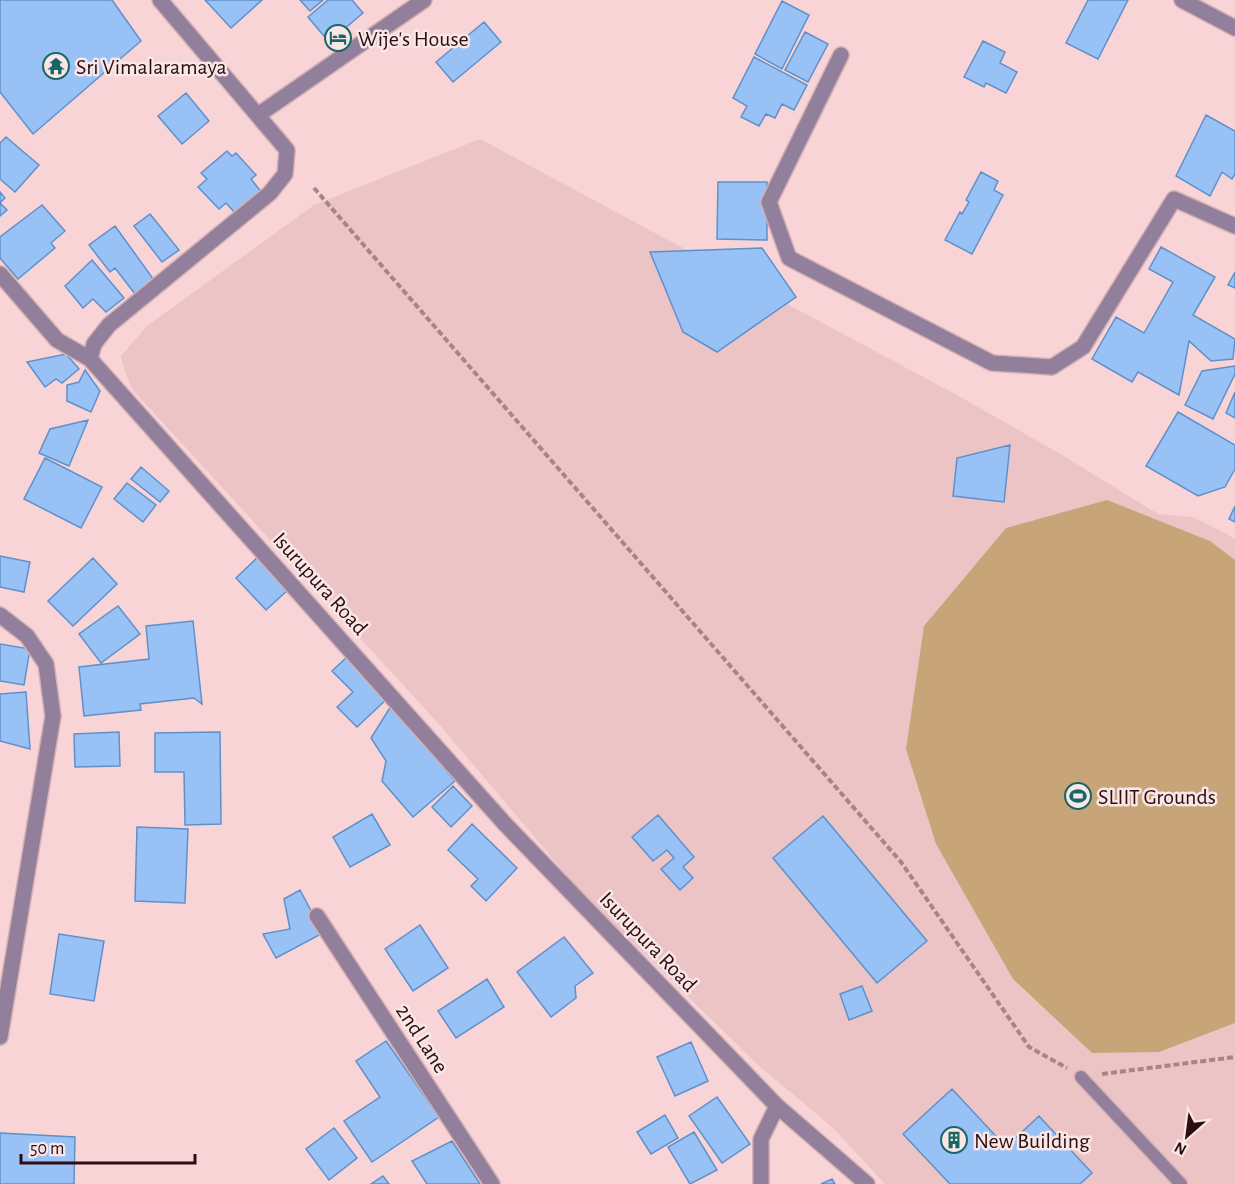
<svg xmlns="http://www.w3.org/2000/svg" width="1235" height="1184" viewBox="0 0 1235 1184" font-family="'Alegreya Sans',sans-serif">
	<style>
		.built { fill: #ecc4c6 }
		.green { fill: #c7a578 }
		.building { fill: #98c1f5; stroke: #6090cb; stroke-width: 1.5 }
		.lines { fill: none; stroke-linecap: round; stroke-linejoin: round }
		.service-casing { stroke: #d3b0b3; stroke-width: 15 }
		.minor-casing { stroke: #d3b0b3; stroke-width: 18 }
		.path { stroke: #a68487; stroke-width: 4; stroke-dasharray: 6 3; stroke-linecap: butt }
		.service { stroke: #927f9c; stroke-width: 12 }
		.minor { stroke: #927f9c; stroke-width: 15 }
		.labels { text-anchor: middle; stroke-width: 5; stroke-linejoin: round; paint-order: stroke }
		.poi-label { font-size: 22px; fill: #2c0d11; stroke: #f9e6e7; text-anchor: start }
		.street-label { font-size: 22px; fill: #2c0d11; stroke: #f9e6e7 }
	</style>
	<rect width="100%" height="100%" fill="#f8d4d6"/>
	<path class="built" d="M480,139L955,394L1057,452L1158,514L1193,517L1229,535L1235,540V1184H885L832,1127L759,1066L581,892L438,723L132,389L124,369L121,356L147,326L314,205Z"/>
	<path class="green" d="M1107,500L1210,541L1235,560V1023L1159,1052L1092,1053L1013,979L936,844L906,749L924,626L1006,528Z"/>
	<path class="building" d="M0,0H112L141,41L33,134L0,92Z
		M205,0H262L231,28Z
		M300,0H323L310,11Z
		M328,0H352L363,13L329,42L308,17Z
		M1088,0H1128L1098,59L1066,43Z
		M782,1L809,15L782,69L755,54Z
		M484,22L501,42L453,82L436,62Z
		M805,32L828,44L808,82L785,70Z
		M983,41L1005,52L1000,63L1017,72L1006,93L986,83L984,87L964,77Z
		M754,57L807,85L794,110L782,104L775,118L766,114L759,126L741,117L747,106L733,98Z
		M186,93L209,121L182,144L158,116Z
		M1206,115L1235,131V174L1232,179L1222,172L1210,196L1176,176Z
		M6,137L39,165L15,192L0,179V143Z
		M227,151L232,156L236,153L256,175L251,179L262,193L236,214L226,203L219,209L198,187L207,179L201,173Z
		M981,172L998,181L994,190L1003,195L972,254L945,240L960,212L962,214L969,202L966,200Z
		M718,182H767V240L717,239Z
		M0,192L5,198L0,203L7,210L0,216Z
		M42,205L65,231L51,243L55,248L18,279L0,258V237Z
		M150,214L179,250L162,262L134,226Z
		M115,226L154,280L135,294L115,268L110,272L89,245Z
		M1161,247L1215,277L1193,315L1235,339L1233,359L1211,361L1189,341L1179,395L1138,372L1132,382L1092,359L1116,317L1144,333L1173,282L1149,269Z
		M762,248L796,297L717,352L683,332L650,252Z
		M92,260L124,298L106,312L93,299L83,308L65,286Z
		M1235,272V288L1228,285Z
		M66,354L79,369L62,383L56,379L45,387L27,362Z
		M1235,366V374L1213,419L1185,405L1202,371Z
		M85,370L100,391L91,412L67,401V385L79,382Z
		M1235,392V418L1226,413Z
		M1178,412L1235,445V469L1225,487L1198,496L1146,466Z
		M88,420L69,466L39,453L50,429Z
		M1010,445L1004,502L953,496L957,458Z
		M45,458L102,487L81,528L24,499Z
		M141,467L169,491L160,502L131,479Z
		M127,483L156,505L143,522L114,499Z
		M1235,506V522L1229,519Z
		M0,556L30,562L24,592L0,587Z
		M259,556L289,589L266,610L236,578Z
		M93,558L117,584L73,626L48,601Z
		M118,606L140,634L101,663L79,634Z
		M193,621L202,704L194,698L140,704L141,710L84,716L79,667L149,659L146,626Z
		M0,644L30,649L24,685L0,681Z
		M348,656L389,697L357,727L337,707L353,692L332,671Z
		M26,692L30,749L0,741V694Z
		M391,706L455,781L413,817L382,781L386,761L371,738Z
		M119,732L120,766L75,767L74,734Z
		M220,732L221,824L185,825L184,772H155V733Z
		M453,786L472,806L451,827L432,807Z
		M372,814L390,845L350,867L333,837Z
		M658,815L694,857L683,867L693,878L680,890L661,869L674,858L667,850L653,861L632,837Z
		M823,816L927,941L877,983L773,858Z
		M472,824L517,868L486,901L471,886L478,879L448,850Z
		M137,827L188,829L185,903L135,901Z
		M300,890L323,933L276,958L263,934L290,929L284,899Z
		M420,925L448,968L413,991L385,949Z
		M59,934L104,941L94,1001L50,994Z
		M564,937L593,973L575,986L576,998L551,1017L517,972Z
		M487,979L504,1007L456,1038L438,1011Z
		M862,986L872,1011L849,1020L840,994Z
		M386,1041L439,1117L372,1162L344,1121L380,1097L356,1061Z
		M691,1042L708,1081L675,1096L657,1057Z
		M952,1089L1006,1147L1039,1116L1092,1173L1080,1184H950L903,1134Z
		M717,1097L750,1144L722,1163L689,1116Z
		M665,1115L678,1138L651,1154L637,1132Z
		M334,1128L357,1158L329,1180L306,1149Z
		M694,1132L717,1170L690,1184L668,1147Z
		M0,1133L75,1137L74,1184H0Z
		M452,1141L480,1184H427L412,1161Z
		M383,1176L389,1184H371Z
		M832,1179L835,1184H821Z"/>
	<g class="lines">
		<defs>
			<path id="service" d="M1081,1077L1181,1184"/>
			<path id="minor" d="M160,0L287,150L285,174L270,193L109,325L94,344L90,359L505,824L777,1106L867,1184
				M1182,0L1235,28
				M841,55L769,202L789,258L992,363L1052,367L1083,347L1174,199L1235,226
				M258,115L424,0
				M0,274L57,340L90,359
				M0,615L27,636L46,664L53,716L0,1037
				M317,916L492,1184
				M761,1184V1139L777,1106"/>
		</defs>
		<use href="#service" class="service-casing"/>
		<use href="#minor" class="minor-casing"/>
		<path class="path" d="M314,188L901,862L1029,1047L1067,1068
			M1102,1074L1235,1057"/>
		<use href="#service" class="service"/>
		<use href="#minor" class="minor"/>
	</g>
	<defs>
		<symbol id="hotel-ring" viewBox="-11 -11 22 22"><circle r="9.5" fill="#f9e6e7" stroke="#186665" stroke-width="1.5"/><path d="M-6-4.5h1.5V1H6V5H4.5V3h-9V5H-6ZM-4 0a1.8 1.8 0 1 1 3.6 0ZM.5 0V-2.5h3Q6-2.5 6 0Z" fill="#186665"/></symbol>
		<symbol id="temple-ring" viewBox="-11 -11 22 22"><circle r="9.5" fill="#f9e6e7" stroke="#186665" stroke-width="1.5"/><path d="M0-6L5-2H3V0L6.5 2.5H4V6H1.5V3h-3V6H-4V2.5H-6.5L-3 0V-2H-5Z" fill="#186665"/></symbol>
		<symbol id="stadium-ring" viewBox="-11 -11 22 22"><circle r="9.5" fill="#f9e6e7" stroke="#186665" stroke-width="1.5"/><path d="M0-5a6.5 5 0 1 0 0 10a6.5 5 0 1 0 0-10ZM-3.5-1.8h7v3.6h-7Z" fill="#186665"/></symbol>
		<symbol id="building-ring" viewBox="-11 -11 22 22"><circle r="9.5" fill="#f9e6e7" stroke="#186665" stroke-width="1.5"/><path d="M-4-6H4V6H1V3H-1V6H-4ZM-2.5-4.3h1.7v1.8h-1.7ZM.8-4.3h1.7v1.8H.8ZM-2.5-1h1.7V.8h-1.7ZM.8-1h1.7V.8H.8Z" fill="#186665"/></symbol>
	</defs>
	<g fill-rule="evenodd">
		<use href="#hotel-ring" x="323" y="23" width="30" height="30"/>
		<use href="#temple-ring" x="41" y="51" width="30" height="30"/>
		<use href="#stadium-ring" x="1063" y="781" width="30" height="30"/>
		<use href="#building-ring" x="939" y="1125" width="30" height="30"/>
	</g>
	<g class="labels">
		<g class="poi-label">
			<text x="358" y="46">Wije's House</text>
			<text x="76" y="74">Sri Vimalaramaya</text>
			<text x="1098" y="804">SLIIT Grounds</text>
			<text x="974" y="1148">New Building</text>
		</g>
		<g class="street-label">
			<text transform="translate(321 583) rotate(48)" y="8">Isurupura Road</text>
			<text transform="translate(649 941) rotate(46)" y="8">Isurupura Road</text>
			<text transform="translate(423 1038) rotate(57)" y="8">2nd Lane</text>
		</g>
	</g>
	<g transform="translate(1187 1136) rotate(208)" stroke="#f9e6e7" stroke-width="4.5" paint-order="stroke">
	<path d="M0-4.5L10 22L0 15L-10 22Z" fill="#2c0d11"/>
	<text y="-9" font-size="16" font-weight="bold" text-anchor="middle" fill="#2c0d11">N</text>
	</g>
	<path d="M21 1154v9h174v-9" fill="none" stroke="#2c0d11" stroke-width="3"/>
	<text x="30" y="1154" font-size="18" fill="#2c0d11" stroke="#f9e6e7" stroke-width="4.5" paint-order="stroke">50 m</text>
</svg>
